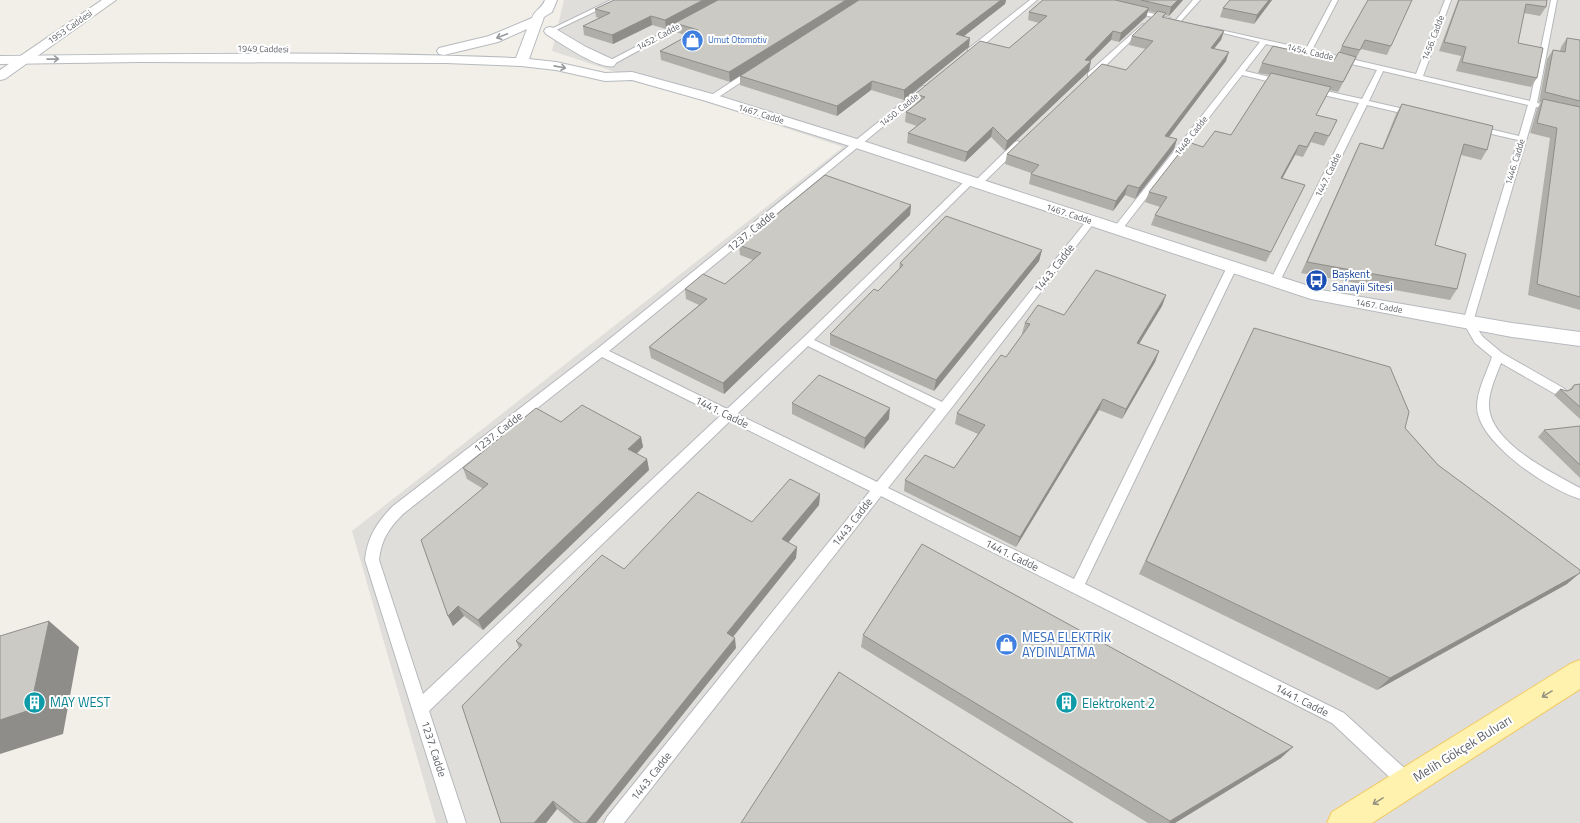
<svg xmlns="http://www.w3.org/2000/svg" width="1580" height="823" viewBox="0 0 1580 823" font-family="'Titillium Web',sans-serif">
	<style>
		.industrial { fill: #e0deda }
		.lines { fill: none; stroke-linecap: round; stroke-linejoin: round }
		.lane-casing { stroke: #b5b8bc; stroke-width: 2 }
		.street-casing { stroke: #b5b8bc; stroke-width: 2 }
		.secondary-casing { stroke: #b6babf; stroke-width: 2 }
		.primary-casing { stroke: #f2c960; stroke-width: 2 }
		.lane { fill: #fff; fill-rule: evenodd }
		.street { fill: #fff; fill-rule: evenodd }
		.secondary { fill: #fff; fill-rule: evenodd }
		.primary { fill: #fff2af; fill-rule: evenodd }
		.wall { fill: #afaea9 }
		.shaded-wall { fill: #8f8d8a }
		.building { fill: #cccac5; stroke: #8f8d8a }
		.oneway { stroke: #979a9d }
		.oneway2 { stroke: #979581 }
		.labels { text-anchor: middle; stroke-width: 4; stroke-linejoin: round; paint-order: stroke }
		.far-street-label { font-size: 9px; fill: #5f6368; stroke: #fff }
		.far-shop-label { font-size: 9px; fill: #366cbe; stroke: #fff; text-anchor: start }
		.street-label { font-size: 11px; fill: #5f6368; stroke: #fff }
		.transit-label { font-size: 11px; fill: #164399; stroke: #fff; text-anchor: start }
		.near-shop-label { font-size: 13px; fill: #366cbe; stroke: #fff; text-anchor: start }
		.near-culture-label { font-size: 13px; fill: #0d838f; stroke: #fff; text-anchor: start }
		.near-street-label { font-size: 13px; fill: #5f6368; stroke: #fff }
	</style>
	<rect width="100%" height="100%" fill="#f1efe8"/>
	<path class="industrial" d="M564,0H1580V823H436L352,531L843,147L552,51Z"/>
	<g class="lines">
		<defs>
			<path id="lane" d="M611,0H619L552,32L547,31Z
				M1030,0H1037L974,53H968V49Z
				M1193,0H1200L1180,22H1176V20Z
				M1332,0H1338L1312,50L1416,74L1445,0H1451L1423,76L1530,101L1551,0H1557L1537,103L1580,113V117L1536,107L1473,322L1483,337L1502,353L1565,389L1567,392L1565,395L1561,396L1557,395L1501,363C1496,376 1488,393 1489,407C1491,443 1552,473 1580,488V499C1548,489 1478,443 1477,407C1477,390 1487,372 1492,357L1475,343L1463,322L1518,140L1474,130L1473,128L1477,126L1519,136L1528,105L1383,71L1369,101L1417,112L1418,114L1414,116L1367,105L1280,281L1275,284L1270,281L1359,103L1310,92L1309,90L1313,88L1362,99L1377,70L1266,44L1245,71L1287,81V85H1284L1242,75L1120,232L1117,233L1112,230L1260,42L1207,29V27L1306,49Z
				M1131,8L1170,18L1171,19L1168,21L1129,11L1128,10Z
				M689,19L692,21L691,22L612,65H609L605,63Z
				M1143,24L1146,26L1145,27L1094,77H1088V73Z
				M751,69H757L758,71L714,100H711L707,98Z
				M923,86H929L930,88L609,351L727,409L803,338L967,179L970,178L974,181L973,183L814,340L942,402L1088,219H1094L1096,221L1094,223L949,411L888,488L1074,579L1227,267L1228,265H1236L1237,267L1085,584L1344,713L1413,776L1415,782L1413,788L1407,790L1401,788L1332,723L881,496L624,823H604L607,817L870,491L730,421L429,711L466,823H448L365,560C367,538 377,522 393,506L597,349ZM808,346L936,409L877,482L737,414ZM602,357L720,416L423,694L379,560C381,540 389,528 403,514Z
				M1018,141L1022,144L1021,146L980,186H974L973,184L974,182L1015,142Z"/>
			<path id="street" d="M102,0H116L5,79L0,80V70Z"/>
			<path id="secondary" d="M545,0H557L552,12L544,17L529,59L556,62L605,73L632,72L716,95L863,141L1321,290L1512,323L1580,332V346L1512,337L1311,299L853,147L706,101L632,80L605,81L556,70L521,66L446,63L139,62L0,64V56C172,54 344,51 516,58L527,29L498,42L444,55L439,54L437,51L439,48L489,36L532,18C535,9 542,9 545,0Z
				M550,27L554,28L586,47L614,60L616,63L614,66C599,70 559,42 546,34L544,31L546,28Z"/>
			<path id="primary" d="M1580,660V689L1372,823H1327L1332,812L1570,664Z"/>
		</defs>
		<use href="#lane" class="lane-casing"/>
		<use href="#street" class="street-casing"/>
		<use href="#secondary" class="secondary-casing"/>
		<use href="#primary" class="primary-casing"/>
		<use href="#lane" class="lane"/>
		<use href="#street" class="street"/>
		<use href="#secondary" class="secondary"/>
		<use href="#primary" class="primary"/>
	</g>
	<path class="wall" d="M614,0H1006L1005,4L964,36L969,47L904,100L871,90L837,116L740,85V76L730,82L661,60L660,51L688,36L676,32L675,24L666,29L652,25L613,44L584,35L583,26L599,18L596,17L595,9Z
		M1043,0H1183L1169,16L1165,15L1164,18L1224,31L1221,40L1214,49L1226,61L1169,137L1177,139L1174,149L1135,199L1125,195L1113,211L1029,184L1031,173L1005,164L1007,154L1126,70L1146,49L1129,45L1132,36L1156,13L1148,11L1146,17L1119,42L1111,40L1090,61H1091L1089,71L1005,151L991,137L965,162L907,143L908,133L917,126L905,122L906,112L916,104L914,103L915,94L1009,48L1039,23L1028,20L1029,12Z
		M1230,0H1272L1254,24L1220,17L1223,8Z
		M1368,0L1391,46L1387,55L1361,49L1338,92L1329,90L1316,115L1337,120L1324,146L1311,142L1303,157L1295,155L1282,179L1305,185L1266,262L1151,225L1155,215L1160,207L1145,202L1149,192L1203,147L1231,135L1270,75L1258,73L1262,63L1334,60L1339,53L1342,46Z
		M1458,0H1547L1546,7L1540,16L1524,13L1518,43L1537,78L1531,87L1456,71L1461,56L1439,51Z
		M1567,38L1580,40V310L1528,295L1550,138L1530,133L1537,109L1541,102H1539L1547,59L1553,50L1560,51L1561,47Z
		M1402,104L1487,150L1481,160L1461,155L1435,245L1457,289L1450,300L1301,273L1355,153L1360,143L1382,149L1396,114Z
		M911,205L910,215L724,394L651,358L649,347L699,305L686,299L685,289L725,284L753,260L740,255L739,245Z
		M1042,250L1039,261L934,391L830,345V334L878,291L899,269L900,263Z
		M1166,295L1162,306L1139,344L1159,351L1155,362L1122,419L1099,410L1016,547L904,491L905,480L954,468L978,434L955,424L957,413L1006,357L1023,334L1022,333L1025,323Z
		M1254,328L1405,428L1438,465L1567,584L1377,690L1139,574Z
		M1580,384V419L1554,395L1560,389L1567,391L1569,390L1574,385Z
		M792,403L889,419L864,449L792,414Z
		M561,422L641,437L643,447L637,454L647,459L649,470L483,630L464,616L453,626L448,616L482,488L467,479L463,468Z
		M1580,426V478L1538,437L1544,430Z
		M820,494L819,505L788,543L797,547L796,558L733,637L736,648L596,823H574L557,809L546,823L519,648L516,641L624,569L752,522Z
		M863,635L1281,758L1175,823H1148L861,647Z"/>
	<path class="shaded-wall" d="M703,0H720L675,23V24L666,29L665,20Z
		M846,0H859L730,82L729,72Z
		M1001,0H1006L1005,4L955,43L956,34Z
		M1178,0H1183L1169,16L1171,7Z
		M1269,0H1272L1254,24L1257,15Z
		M1149,8L1146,17L1119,42L1121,33Z
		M651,16L652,25L613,44L612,35Z
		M1113,31L1111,40L1082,69L1085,60Z
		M1224,31L1221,40L1207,57L1211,48Z
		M970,38L969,47L904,100V90Z
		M1229,52L1226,61L1162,146L1165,136Z
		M1091,61L1089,71L1005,151L1007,141Z
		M872,81L871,90L837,116V106Z
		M993,127L991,137L965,162L967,152Z
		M1177,139L1174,149L1135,199L1139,188Z
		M1299,145L1295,155L1277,188L1281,178Z
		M1128,185L1125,195L1113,211L1116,201Z
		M911,205L910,215L724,394L723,383Z
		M1042,250L1039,261L934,391L936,380Z
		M1166,295L1162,306L1133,354L1137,343Z
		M1159,351L1155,362L1122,419L1126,409Z
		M1103,399L1099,410L1016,547L1020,537Z
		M890,408L889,419L864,449L865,438Z
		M641,437L643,447L630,459L628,449Z
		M647,459L649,470L483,630L478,620Z
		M820,494L819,505L782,550V539Z
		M797,547L796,558L728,643L727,633Z
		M1580,573L1567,584L1377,690L1390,678Z
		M458,606L464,616L453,626L448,616Z
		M49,621L79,647L63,734L0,754V720Z
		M735,638L736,648L596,823H586Z
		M1293,747L1281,758L1175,823H1169L1170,821Z
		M553,801L557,809L546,823H534Z"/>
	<path class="building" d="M614,0H703L665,20L651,16L612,35L583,26L610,13L595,9Z
		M718,0H846L729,72L660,51L698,30L675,23Z
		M859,0H1001L956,34L970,38L904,90L872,81L837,106L740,76Z
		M1043,0H1115L1149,8L1121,33L1113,31L1085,60L1091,61L1007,141L993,127L967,152L908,133L926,119L906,112L925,97L915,94L980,41L1009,48L1047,16L1029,12Z
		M1141,0H1178L1171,7Z
		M1230,0H1269L1257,15L1223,8Z
		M1368,0H1412L1391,46L1365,40L1360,50L1342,46Z
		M1459,0H1547L1546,7L1526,4L1518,43L1543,48L1537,78L1462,62L1466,47L1444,42Z
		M1158,11L1166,13L1162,17L1224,31L1211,48L1229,52L1165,136L1177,139L1139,188L1128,185L1116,201L1031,174L1039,165L1007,154L1102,64L1126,70L1153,41L1132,36Z
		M1567,38L1580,40V101L1545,92L1553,50L1565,52Z
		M1273,46L1334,60L1339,52L1356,57L1343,82L1262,63Z
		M1271,73L1331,87L1316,115L1337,120L1329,136L1315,132L1307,147L1299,145L1281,178L1305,185L1271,252L1155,215L1167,197L1149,192L1188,142L1203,147L1215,131L1231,135Z
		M1543,99L1580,107V297L1537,284L1557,128L1537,123Z
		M1402,104L1493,126L1487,150L1464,144L1435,245L1466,254L1457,289L1307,262L1360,143L1383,149Z
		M825,175L911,205L723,383L649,347L707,299L685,289L703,274L725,284L761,253L739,245Z
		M946,216L1042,250L936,380L830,334L874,289L878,291L903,265L900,263Z
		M1096,270L1166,295L1137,343L1159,351L1126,409L1103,399L1020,537L905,480L925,455L954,468L985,425L957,413L1001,355L1006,357L1030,324L1025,323L1038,305L1064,315Z
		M1254,328L1390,367L1409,412L1405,428L1438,465L1580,570V573L1390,678L1146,561Z
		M819,375L890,408L865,438L792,403Z
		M1580,384V407L1560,389L1567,391L1572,389L1574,385Z
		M582,405L641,437L628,449L647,459L478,620L458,606L448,616L421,540L488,484L463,468L536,408L561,422Z
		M1580,426V465L1544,430Z
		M790,479L820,494L782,539L797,547L727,633L735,638L586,823H581L553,801L534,823H501L462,706L522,645L516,641L602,555L624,569L698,492L752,522Z
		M922,544L1293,747L1170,821L863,635Z
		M49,621L30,710L0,720V636Z
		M839,672L1073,823H741Z"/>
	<defs><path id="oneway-shaft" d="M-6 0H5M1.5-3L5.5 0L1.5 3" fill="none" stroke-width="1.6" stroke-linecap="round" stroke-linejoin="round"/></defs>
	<g class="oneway">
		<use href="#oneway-shaft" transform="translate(502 36) rotate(159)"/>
		<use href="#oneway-shaft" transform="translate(53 59) rotate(-1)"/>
		<use href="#oneway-shaft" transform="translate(560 67) rotate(11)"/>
	</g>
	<g class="oneway2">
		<use href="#oneway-shaft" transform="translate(1547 694) rotate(148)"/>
		<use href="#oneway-shaft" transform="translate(1378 801) rotate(148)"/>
	</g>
	<defs>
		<symbol id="shop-disc" viewBox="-11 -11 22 22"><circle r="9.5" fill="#3f7fe0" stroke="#fff"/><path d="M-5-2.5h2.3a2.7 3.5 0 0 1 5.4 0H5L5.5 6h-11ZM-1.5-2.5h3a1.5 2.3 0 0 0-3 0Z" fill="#fff"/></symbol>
		<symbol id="bus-disc" viewBox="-11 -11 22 22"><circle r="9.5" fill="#1a4fb4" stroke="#fff"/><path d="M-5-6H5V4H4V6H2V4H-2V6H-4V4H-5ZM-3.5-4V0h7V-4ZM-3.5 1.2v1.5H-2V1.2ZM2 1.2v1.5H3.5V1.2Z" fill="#fff"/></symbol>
		<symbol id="building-disc" viewBox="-11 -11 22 22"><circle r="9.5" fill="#0f9aa8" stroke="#fff"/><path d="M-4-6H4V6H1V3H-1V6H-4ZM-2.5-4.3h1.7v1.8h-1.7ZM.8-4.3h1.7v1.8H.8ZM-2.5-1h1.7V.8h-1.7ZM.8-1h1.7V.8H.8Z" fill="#fff"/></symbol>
	</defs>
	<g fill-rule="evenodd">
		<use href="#shop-disc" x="680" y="28" width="25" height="25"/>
		<use href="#bus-disc" x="1304" y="268" width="25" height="25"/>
		<use href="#shop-disc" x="994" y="632" width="25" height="25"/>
		<use href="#building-disc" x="22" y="690" width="25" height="25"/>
		<use href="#building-disc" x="1054" y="690" width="25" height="25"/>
	</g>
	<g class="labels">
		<g class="far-street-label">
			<text transform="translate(70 27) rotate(-35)" y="3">1953 Caddesi</text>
			<text transform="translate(658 37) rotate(-28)" y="3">1452. Cadde</text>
			<text transform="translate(1433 38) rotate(-69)" y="3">1456. Cadde</text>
			<text transform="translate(263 49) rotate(1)" y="3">1949 Caddesi</text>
			<text transform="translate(1310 52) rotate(13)" y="3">1454. Cadde</text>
			<text transform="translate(899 110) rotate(-39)" y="3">1450. Cadde</text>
			<text transform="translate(761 114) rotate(17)" y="3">1467. Cadde</text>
			<text transform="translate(1191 136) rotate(-52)" y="3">1448. Cadde</text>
			<text transform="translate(1515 162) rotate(-73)" y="3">1446. Cadde</text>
			<text transform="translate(1328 175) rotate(-64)" y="3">1447. Cadde</text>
			<text transform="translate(1069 214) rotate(18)" y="3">1467. Cadde</text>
			<text transform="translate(1379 306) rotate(10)" y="3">1467. Cadde</text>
		</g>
		<g class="far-shop-label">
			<text x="708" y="43">Umut Otomotiv</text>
		</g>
		<g class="street-label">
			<text transform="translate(751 231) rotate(-39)" y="4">1237. Cadde</text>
			<text transform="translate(1054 268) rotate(-52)" y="4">1443. Cadde</text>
			<text transform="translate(722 412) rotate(26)" y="4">1441. Cadde</text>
			<text transform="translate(498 432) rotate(-38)" y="4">1237. Cadde</text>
			<text transform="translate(852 522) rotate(-52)" y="4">1443. Cadde</text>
			<text transform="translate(1012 555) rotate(26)" y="4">1441. Cadde</text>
			<text transform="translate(1302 700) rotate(27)" y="4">1441. Cadde</text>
			<text transform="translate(434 749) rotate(72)" y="4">1237. Cadde</text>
			<text transform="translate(651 776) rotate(-52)" y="4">1443. Cadde</text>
		</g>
		<g class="transit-label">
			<text x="1332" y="278">Başkent<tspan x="1332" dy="13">Sanayii Sitesi</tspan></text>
		</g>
		<g class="near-shop-label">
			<text x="1022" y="642">MESA ELEKTRİK<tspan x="1022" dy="15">AYDINLATMA</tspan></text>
		</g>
		<g class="near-culture-label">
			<text x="50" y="707">MAY WEST</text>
			<text x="1082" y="708">Elektrokent 2</text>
		</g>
		<g class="near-street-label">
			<text transform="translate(1462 748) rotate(-32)" y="5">Melih Gökçek Bulvarı</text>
		</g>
	</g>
</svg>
